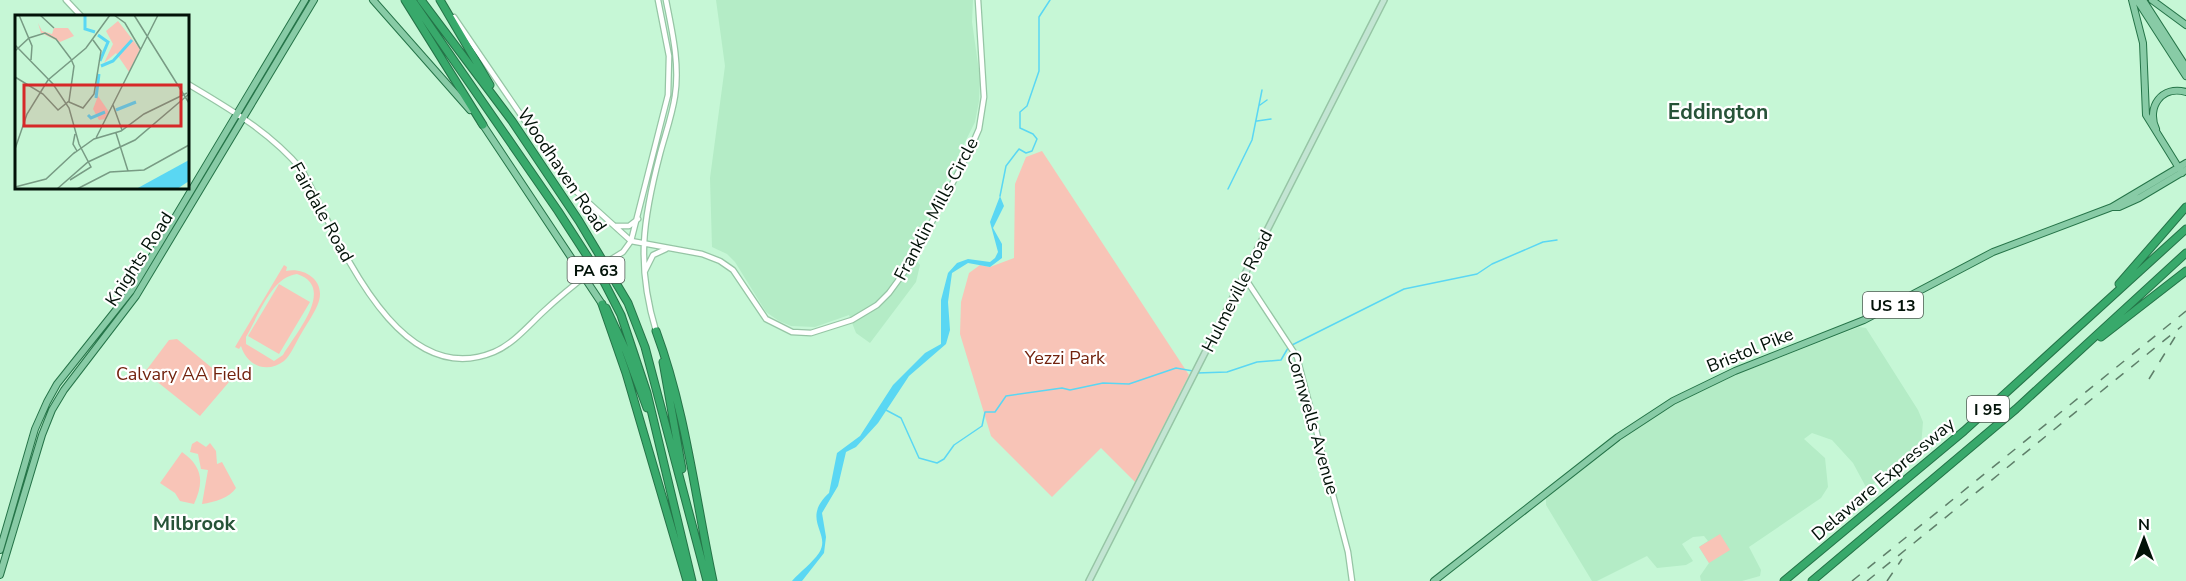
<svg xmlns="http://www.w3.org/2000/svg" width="2186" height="581" viewBox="0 0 2186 581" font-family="'Nunito Sans',sans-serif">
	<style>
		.built { fill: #b4ecc6 }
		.green { fill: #f8c4b7; fill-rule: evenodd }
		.water { fill: #5ad7f3 }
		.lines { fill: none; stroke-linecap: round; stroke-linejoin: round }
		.stream { stroke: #5ad7f3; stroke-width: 1.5 }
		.tertiary-casing { stroke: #96c5a5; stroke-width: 7 }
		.secondary-casing { stroke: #96c5a5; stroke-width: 8 }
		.primary-casing { stroke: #257448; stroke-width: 8 }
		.motorway-casing { stroke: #257448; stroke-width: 9 }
		.tertiary { stroke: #fff; stroke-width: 4.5 }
		.secondary { stroke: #c3e5d3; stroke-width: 5 }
		.primary { stroke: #88cba6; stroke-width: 6 }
		.motorway { stroke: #38a96b; stroke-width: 7 }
		.rail { stroke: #5f7f6a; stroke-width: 1.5; stroke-dasharray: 10 10; stroke-linecap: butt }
		.tertiary-bridge-casing { stroke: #96c5a5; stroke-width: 7; stroke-linecap: butt }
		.tertiary-bridge { stroke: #fff; stroke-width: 4.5 }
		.labels { text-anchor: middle; stroke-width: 4.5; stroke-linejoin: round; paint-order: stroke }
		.shield { fill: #fff; stroke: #4e5952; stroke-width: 1.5 }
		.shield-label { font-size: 16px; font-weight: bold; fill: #021208 }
		.street-label { font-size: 18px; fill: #021208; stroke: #fff }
		.park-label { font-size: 18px; fill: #72220d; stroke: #fff }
		.neighbourhood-label { font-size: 20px; font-weight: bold; fill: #275338; stroke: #fff }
		.quarter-label { font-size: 21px; font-weight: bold; fill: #275338; stroke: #fff }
		.inset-river { fill: none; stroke: #5ad7f3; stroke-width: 3 }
		.inset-road { fill: none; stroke: #789b84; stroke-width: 1.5 }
		.view { fill: #d62828; fill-opacity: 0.15; stroke: #d62828; stroke-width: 3 }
		.inset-edge { fill: none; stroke: #021208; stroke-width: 3 }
	</style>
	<rect width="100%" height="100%" fill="#c6f7d6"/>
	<path class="built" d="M716,0H973L972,22L980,78L979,101L975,122L910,252L920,265L916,282L870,343L856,333L849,315L815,327L791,326L779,321L766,312L735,262L727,254L712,247L710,178L725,66Z
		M1859,327L1866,328L1918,410L1923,422L1921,446L1867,489L1853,463L1832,440L1812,433L1804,439L1825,458L1828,487L1821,498L1749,547L1761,570L1760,576L1742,581H1701L1700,576L1709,563L1699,547L1708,541L1704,536L1693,537L1682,544L1693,561L1686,565L1657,568L1647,556L1597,581H1592L1546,505V498L1641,425L1681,401L1742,372Z"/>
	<path class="green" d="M1042,151L1189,375L1135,482L1101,448L1052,497L991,436L960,334L961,302L969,273L980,265L990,267L1014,258L1015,184L1026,157Z
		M284,265L287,267L286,271C304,267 325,280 319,301C315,313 307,323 301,334C296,342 291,355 284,361C267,374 247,366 241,346L239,349L235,347ZM297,274C337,287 295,334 283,355L274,361L246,344V337C258,317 271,277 297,274Z
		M279,284L310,302L279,354L248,336Z
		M177,339L229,382L200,416L145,372L169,340Z
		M197,441L206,447L210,443L216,451L217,464L222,462L236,488C229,498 215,502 202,504L208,470L201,469L198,454L190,452L192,444Z
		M182,452C203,467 204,482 194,504L180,501L175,493L160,483Z
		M1720,534L1730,550L1709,563L1699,547Z"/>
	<path class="water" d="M1000,196L1004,206L993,228L1002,244V258L990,267L968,263L952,273L948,302L950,330L946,344L909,376L878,423L856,447L846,452L838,486L822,513L826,537L824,553L802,581H792C800,572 812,563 819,553C832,533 800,520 829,493L837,453L860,436L893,385L925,353L941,344V300L948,273L957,263L968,259L990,262L995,258L998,252L990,222Z"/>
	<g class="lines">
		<path class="stream" d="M1260,105L1267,100
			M1257,121L1271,119
			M1228,189L1252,140L1262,90
			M1000,196L1006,166L1019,149L1026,153L1032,151L1037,139L1033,134L1020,128V112L1027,106L1039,71V17L1050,0
			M1292,345L1404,289L1477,274L1492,264L1543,242L1557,240
			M1197,373L1227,372L1257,362L1281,360L1288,348
			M884,409L901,418L919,458L937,463L944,459L954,445L982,426L985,412H995L1006,396L1062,388L1070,390L1103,383L1129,384L1176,368L1193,371"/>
		<defs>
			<path id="tertiary" d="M66,0L81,16
				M454,17L568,184L631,241L702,254L720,261L733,270L766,319L792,332L811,333L852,320L877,305L889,293L908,267L969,152L979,129L984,97L978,0
				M188,84C230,109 270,132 302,170C337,234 395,393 494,352C513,344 528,326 543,312C559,297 575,284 592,271
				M616,226H629L638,219
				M610,260L623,252L631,241L668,95L669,56L658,0
				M645,271L653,255L666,249
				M1245,278L1297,357L1348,552L1352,581
				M656,331C636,265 643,219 660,154C665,135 672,116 675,96C680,64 672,31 666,0"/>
			<path id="secondary" d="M1089,581L1384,0"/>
			<path id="primary" d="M373,0L470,110
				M2132,0L2143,43L2146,115L2182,173
				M2137,0L2186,76
				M2143,0L2186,67
				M2152,0L2186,25
				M481,122L602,304
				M2156,129C2146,107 2162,85 2186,92
				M2112,207L2186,163
				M0,550L35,429L47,402L57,384L131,291L305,0
				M0,575L42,435L52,410L64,390L136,296L314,0
				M1434,581L1618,437L1673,401L1735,371L1864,320L1993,252L2112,207H2119L2139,198L2186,170"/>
			<path id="motorway" d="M405,0L483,125
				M412,0L558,211L604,282L621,315L647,393L692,581
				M421,0L512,121L579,221L628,303L645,347L707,581
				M440,0L490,85
				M2119,284L2186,207
				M602,304L626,373L687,581
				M606,308L626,351L647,408
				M656,331C686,412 695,497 713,581
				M2101,337L2186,271
				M663,362L682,469
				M1784,581L1964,431L2186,229
				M1812,581L2016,409L2186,253"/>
		</defs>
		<use href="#tertiary" class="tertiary-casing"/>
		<use href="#secondary" class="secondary-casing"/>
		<use href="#primary" class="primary-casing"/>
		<use href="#motorway" class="motorway-casing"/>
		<use href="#tertiary" class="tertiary"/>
		<use href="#secondary" class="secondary"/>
		<use href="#primary" class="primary"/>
		<use href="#motorway" class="motorway"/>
		<path class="rail" d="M2149,379L2175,337
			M1852,581L2186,311
			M1867,581L2182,326
			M1887,581L1902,559"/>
		<defs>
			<path id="tertiary-bridge" d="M592,271L610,260"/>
		</defs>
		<use href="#tertiary-bridge" class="tertiary-bridge-casing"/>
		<use href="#tertiary-bridge" class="tertiary-bridge"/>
	</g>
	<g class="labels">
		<g class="shield">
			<rect x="567.5" y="257" width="57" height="26" rx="4.5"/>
			<rect x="1863" y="292" width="60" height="26" rx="4.5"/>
			<rect x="1967" y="396" width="42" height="26" rx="4.5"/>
		</g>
		<g class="shield-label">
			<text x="596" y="276">PA 63</text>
			<text x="1893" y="311">US 13</text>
			<text x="1988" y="415">I 95</text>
		</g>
		<g class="street-label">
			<text transform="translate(562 170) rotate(56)" y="6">Woodhaven Road</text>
			<text transform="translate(936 209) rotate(-62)" y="6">Franklin Mills Circle</text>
			<text transform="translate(322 212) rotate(61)" y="6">Fairdale Road</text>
			<text transform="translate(139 259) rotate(-57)" y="6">Knights Road</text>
			<text transform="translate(1237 291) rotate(-63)" y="6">Hulmeville Road</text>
			<text transform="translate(1750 350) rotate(-22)" y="6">Bristol Pike</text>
			<text transform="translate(1313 423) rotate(74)" y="6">Cornwells Avenue</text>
			<text transform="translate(1883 479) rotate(-40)" y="6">Delaware Expressway</text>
		</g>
		<g class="park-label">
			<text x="1065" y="364">Yezzi Park</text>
			<text x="184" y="380">Calvary AA Field</text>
		</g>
		<g class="neighbourhood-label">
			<text x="194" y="530">Milbrook</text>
		</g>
		<g class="quarter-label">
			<text x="1718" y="119">Eddington</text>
		</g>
	</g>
	<g transform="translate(15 15)">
		<rect width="174" height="174" fill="#c6f7d6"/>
		<path d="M103,6L125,34L114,57L101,38L89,48L98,29L91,16ZM23,8L27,16L37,19L39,13H53L59,21L45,27L26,18ZM83,81L94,97L90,104L84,105L78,94Z" fill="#f8c4b7"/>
		<path d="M174,145V166L162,174H121Z" fill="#5ad7f3"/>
		<path class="inset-river" d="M70,0V14L80,17M83,20L93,27L85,46M86,51L98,46L117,25M81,83L84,59M101,95L121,87M73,100L76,103L90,97"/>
		<path class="inset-road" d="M4,0L17,31L16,45M25,0L39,13M99,0L110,8L126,35M119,0L174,88M0,30L38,69L54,93L64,129L76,152L55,165M0,36L14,23L30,18L41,24L56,44M0,62L28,79L43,95L54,86L59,51L56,44M54,87L68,93L79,79L86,36L78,25M98,90L107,115M101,118L113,156M60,119L58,129L62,136M81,123L143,0M0,134L12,99L33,65L71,33L95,0M58,139L79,124L106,116L129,99L172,78M0,172L31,164L60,137M42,174L73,147L120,125L174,79M62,174L95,157L129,155L174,130"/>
		<path class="view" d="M9,70H166V111H9Z"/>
		<rect width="174" height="174" class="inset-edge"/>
	</g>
	<g transform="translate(2144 539)" stroke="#ffffff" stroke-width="4.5" paint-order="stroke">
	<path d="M0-4.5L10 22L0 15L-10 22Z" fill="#021208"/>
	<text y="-9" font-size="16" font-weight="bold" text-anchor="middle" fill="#021208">N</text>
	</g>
</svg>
